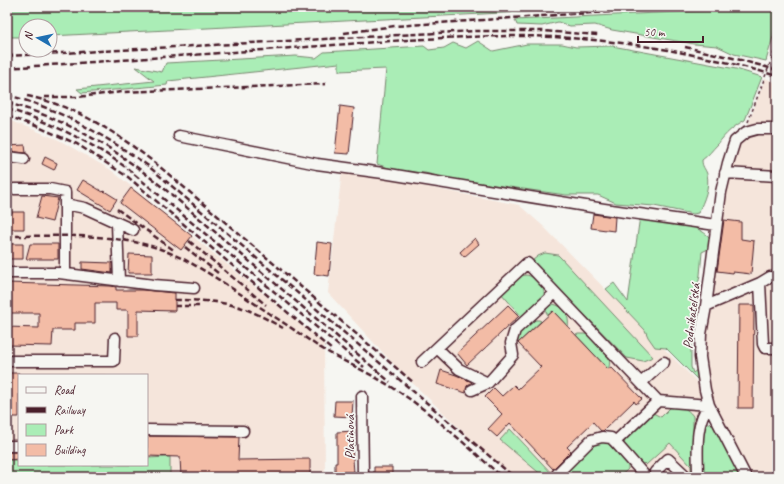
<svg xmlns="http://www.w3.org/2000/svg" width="784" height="484" viewBox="0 0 784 484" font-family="Caveat,sans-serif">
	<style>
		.built { fill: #f5e5db }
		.green { fill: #aaedb6; stroke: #7a8670 }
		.building { fill: #f3bca6; stroke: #4a1f2b }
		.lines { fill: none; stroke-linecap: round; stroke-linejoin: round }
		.minor-casing { stroke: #4a1f2b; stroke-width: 13 }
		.path { stroke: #4a1f2b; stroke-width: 1.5; stroke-dasharray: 3 3; stroke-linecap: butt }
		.minor { stroke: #f6f6f2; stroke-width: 10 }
		.rail { stroke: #4a1f2b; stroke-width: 2.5; stroke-dasharray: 6 3; stroke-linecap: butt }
		.labels { text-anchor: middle; stroke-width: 3.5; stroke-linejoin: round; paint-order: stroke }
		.street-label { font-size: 14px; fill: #4a1f2b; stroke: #f6f6f2 }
	</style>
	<rect width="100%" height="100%" fill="#f6f6f2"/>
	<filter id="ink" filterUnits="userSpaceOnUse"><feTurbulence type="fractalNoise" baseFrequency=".025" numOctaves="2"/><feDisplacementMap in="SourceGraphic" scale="8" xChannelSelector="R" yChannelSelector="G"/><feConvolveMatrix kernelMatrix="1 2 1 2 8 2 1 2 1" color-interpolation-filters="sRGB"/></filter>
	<g filter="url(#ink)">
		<path class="built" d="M765,78L777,83V477H746L709,405L704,412L698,477H514L482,450L398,369L328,293L342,170L519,205L543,226L704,389L700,357L728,163L746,131Z
			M7,119L59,140L111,170L324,343L325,477H170V457L147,458V375H19V460H7Z"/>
		<path class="green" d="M7,7H620L50,36V26H26V37H7Z
			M777,7V23L766,61L734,54L717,46L694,44L612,30L595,25L570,26L558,22L542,26L517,25L515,20Z
			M478,41L493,51L527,44H562L576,47L612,46L736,69L762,77L745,120C734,126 725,134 718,144C712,150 709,155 702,160C702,167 705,168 707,174C710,187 704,201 698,213L693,214L654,206L616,203L598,195H566L445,178L425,173L400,172L377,164L386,69L339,71V63L168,81L167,85L82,93L77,89L154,81L136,67L162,72L166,63L296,56L316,58L324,52L424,46L429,50L444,48L453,43L466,48Z
			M640,216C662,220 696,221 711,239L710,248L702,252L700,275L691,321L695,322V326L691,327V367L693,373L698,369L701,383L666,348L655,347L648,337L645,330L606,289L614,283L628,302Z
			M545,253L558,255L561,258L653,357L643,361L627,358L532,261L538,256Z
			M526,275C535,276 548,288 543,298L522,317L500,292L518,276Z
			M553,304C564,306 570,316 568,327L553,311L548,315L546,312L547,307Z
			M534,320H539L541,321L518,343L517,338L518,335Z
			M578,334H585L589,336C598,345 615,356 608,369L576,335Z
			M671,407C682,407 686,407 693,416V477H686L691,473V466L670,443L646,465L644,463L640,467L623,446L626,438L653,413L661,417Z
			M707,423L715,424L742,477H702C702,464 697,431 707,423Z
			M510,429L555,477H544L500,440Z
			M605,441L628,464V469L624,473H623L619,477H565V471L594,443Z
			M170,457V477H7V460H19V465H147V458Z"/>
		<path class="building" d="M340,106L354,108L349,154L335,153Z
			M25,145L26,153L7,151V146Z
			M45,157L57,163L54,170L42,164Z
			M83,180L103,192L104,191L117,199L110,210L77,190Z
			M131,188L192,236L181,250L120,203Z
			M42,196L58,198L52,222L36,218Z
			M7,212H24V229H7Z
			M593,214L615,217L614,231L591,228Z
			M724,220L741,222V239L754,241L751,274L733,272V273L717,271Z
			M475,238L479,244L464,257L460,252Z
			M317,242L332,244L329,276L314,274Z
			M7,244H23V259H7Z
			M30,244H58V259H26Z
			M129,254L152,255V273H128Z
			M82,262L112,263V273L82,269Z
			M7,283L111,286L116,287V290H143L175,293V311L138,310V336H128V310H116V303H95V323H75V330H53L52,346L7,345V327L39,328V313H7Z
			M508,305L519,316L467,365L457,353Z
			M739,305H754L753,408H738Z
			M553,311L608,369L611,367L642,399L636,404L634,401L603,431H601L593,422L567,447L571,451L553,469L510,423L497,437L488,429L502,414L485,397L494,388L502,396L514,385L518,389L541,367L518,343Z
			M441,370L456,375L472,382L467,386L466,393L437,384Z
			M7,373H19V417H7Z
			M335,401H353L352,417L334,416Z
			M354,431V446H352L354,472H335V463H337V432Z
			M147,436L239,437L238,460L310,459V474L197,475V477H181L180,457L147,456Z
			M7,452H19V459L7,460Z
			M374,467H392V477H374Z"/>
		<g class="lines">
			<defs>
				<path id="minor" d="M179,136L317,164L383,173L604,209L716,225
					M7,157L24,159
					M725,173L777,176
					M14,189H50L65,192V274
					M65,204L85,208L133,230
					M117,223L119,281
					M7,273H59L154,285L194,288
					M760,283L770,277H777
					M706,306L760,283L763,344L765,348H777
					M437,348L459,369L488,383L513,355L511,343L515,330L555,293
					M7,361H114L115,338
					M422,362L527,263L641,383
					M472,390L488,383
					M362,396L363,477
					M658,401L709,405
					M147,430L243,431
					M615,442L646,477
					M7,446H19
					M560,477L557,474L591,440L602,437L611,438L615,442L658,401L641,383L664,362
					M660,477L655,472L668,459L685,475
					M698,477C698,454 694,424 709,405
					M746,477L709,405L705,390L700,357L701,334L706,306L721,192L728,163L735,141L746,132L757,129H777"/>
			</defs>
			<use href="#minor" class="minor-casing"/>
			<path class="path" d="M748,122L777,45"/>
			<use href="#minor" class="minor"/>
			<path class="rail" d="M344,33L395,26L571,14L708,7
				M685,47L733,58L777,70
				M7,56L474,31H542L598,35
				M7,68C107,61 206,54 306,47C377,42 449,36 520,36C607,37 693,51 777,76
				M7,95C58,108 104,135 147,165L514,477
				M27,96C82,107 129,141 172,177L414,383
				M44,97H78L122,92L326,84
				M7,103C49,114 88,133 124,158C163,185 198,218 234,248C286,293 338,337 390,382
				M7,109C51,122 91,142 128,169L364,367
				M7,116L36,126L77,144L128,177L332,350
				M117,209L175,251
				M7,236C55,236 104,233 151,246C181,255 207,272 233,289C261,308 289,326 316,345C340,360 366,371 390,386C429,410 467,446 502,477
				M189,241L266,305
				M185,247L218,273
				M175,300C199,300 225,301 248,310C260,315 272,322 283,328
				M175,306H199"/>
		</g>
	</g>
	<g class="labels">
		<g class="street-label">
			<text transform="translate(691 316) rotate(-83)" y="5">Podnikateľská</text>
			<text transform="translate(349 437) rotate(-90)" y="5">Platinová</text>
		</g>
	</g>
	<rect width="784" height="484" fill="none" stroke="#f6f6f2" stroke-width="24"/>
	<rect x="12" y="12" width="760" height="460" fill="none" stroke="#4a1f2b" stroke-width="1.5" filter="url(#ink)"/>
	<rect x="18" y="374" width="130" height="92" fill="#f6f6f2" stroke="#b1a0a2"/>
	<rect x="26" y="387" width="20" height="6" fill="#f6f6f2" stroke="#b1a0a2"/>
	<text x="54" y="394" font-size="12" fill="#4a1f2b">Road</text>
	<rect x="26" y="407" width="20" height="6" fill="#4a1f2b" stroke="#b1a0a2"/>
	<text x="54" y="414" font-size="12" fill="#4a1f2b">Railway</text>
	<rect x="26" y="424" width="20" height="12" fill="#aaedb6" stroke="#b1a0a2"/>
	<text x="54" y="434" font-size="12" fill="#4a1f2b">Park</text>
	<rect x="26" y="444" width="20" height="12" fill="#f3bca6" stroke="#b1a0a2"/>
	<text x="54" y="454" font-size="12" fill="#4a1f2b">Building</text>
	<g transform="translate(38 38) rotate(279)"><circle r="19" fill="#f6f6f2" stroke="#b1a0a2"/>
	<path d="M0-3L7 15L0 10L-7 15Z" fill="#1f6fb2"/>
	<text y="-6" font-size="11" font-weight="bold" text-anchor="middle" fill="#4a1f2b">N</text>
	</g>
	<path d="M638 36v6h65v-6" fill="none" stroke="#4a1f2b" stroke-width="2"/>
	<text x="644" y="36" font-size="12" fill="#4a1f2b" stroke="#f6f6f2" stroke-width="3" paint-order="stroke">50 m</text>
</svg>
